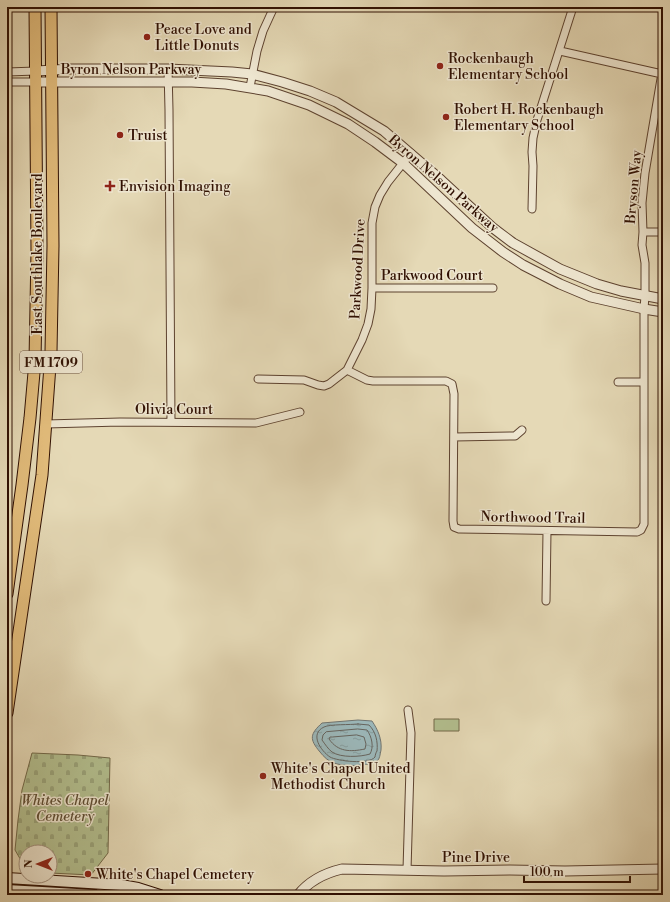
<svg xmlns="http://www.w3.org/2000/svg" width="670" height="902" viewBox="0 0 670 902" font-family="'Libre Bodoni',serif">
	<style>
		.cemetery { fill: url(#cemetery-stones); stroke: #726848 }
		.pitch { fill: #b3bf8f; stroke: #726848 }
		.water { fill: url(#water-ripples); stroke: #707470 }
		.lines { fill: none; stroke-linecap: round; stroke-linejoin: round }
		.shore { stroke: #66645e; stroke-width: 1 }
		.minor-casing { stroke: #5d422f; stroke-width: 9 }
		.tertiary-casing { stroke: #5d422f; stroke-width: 11 }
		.secondary-casing { stroke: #301002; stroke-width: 12 }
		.primary-casing { stroke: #301002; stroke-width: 13 }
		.minor { stroke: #eee6d0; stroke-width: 7 }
		.tertiary { stroke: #eee6d0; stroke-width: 9 }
		.secondary { stroke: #eee6d0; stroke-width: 10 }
		.primary { stroke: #e2bc7b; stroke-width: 11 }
		.poi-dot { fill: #8f2418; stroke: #eee6d0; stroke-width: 1.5 }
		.labels { text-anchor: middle; stroke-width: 3; stroke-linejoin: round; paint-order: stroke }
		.shield { fill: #eee6d0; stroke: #695040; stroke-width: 1 }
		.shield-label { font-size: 13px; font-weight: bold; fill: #301002 }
		.poi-label { font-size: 14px; fill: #301002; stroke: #eee6d0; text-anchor: start }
		.street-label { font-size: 14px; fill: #301002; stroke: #eee6d0 }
		.park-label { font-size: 14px; font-style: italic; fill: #5e4d33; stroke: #eee6d0 }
	</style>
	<defs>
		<pattern id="cemetery-stones" width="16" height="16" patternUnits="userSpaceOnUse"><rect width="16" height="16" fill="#b3bf8f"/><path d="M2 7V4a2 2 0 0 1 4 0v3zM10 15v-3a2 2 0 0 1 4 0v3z" fill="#9aa37a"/></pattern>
		<pattern id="water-ripples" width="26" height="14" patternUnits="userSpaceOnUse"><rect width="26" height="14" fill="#9bb7b9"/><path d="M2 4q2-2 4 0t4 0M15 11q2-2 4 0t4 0" fill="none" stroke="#869c9d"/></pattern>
	</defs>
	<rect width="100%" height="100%" fill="#e5d9b6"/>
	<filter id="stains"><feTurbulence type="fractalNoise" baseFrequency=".005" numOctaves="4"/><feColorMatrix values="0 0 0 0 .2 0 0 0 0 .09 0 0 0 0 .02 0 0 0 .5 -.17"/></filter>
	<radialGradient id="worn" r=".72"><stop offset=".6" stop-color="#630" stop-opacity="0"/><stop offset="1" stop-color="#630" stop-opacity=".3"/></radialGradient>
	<path class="cemetery" d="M32,753L78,755L110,758L108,853L91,875L50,873V852H26V869L15,850L18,820L22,790Z"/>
	<path class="pitch" d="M434,719H459V731H434Z"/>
	<path class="water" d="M358,720L372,721C378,730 382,739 381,750C380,754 380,759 377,761C373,764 366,764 362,765C352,766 343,766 334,763C328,761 324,757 320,752C309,739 310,734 322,723Z"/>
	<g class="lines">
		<path class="shore" d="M358,724L369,725C376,732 378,742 377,751C376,752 375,756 375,757C369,765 337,761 330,757C321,751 309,734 324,727C330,724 350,725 358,724Z
			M358,729L367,730C372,737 374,747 370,754C360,757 341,758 332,752C328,749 325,744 322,740L323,735L326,732Z
			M357,735L364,737L366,744L365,749C350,752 338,752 329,739L330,737H332Z"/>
		<defs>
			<path id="minor" d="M560,51L662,74
				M168,69L169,110L171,422
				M7,72L36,71
				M7,82H36
				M250,87L257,51L263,31L274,7
				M532,209L533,166L532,152L533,138L537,120L573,7
				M643,232H663
				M372,288H493
				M347,370L367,380L373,381H446L452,384L454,394L453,521L454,527L459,529L637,532L641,530L644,524V309L645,296V263L642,245L643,232L642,203L645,173L663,67
				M258,379L304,380L318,385L324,386L329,384L347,370L362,340L368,324L371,309L372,288V223L375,207L380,195L388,182L411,153
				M618,382H644
				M46,424L120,422L256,423L300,412
				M454,437L515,436L522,430
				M546,601L547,531
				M407,870L411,733L408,710"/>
			<path id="tertiary" d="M36,71L71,69H168L232,72L252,74L282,82L310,91L336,102L384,131L441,180L493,228L513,243L560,269L597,284L621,291L663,299
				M36,82H192L226,84L268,91L309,105L348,124L375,142L403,163L472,228L503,252L523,265L560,284L591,297L644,309L663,312
				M298,895C309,881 325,873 342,869L444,871L510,870L565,871L663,869"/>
			<path id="secondary" d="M7,878L121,885L138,888L160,895
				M7,890L94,895"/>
			<path id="primary" d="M7,594L22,485L30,418L35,361L37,251L35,7
				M7,713L42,475L51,352L53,246L51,7"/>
		</defs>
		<use href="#minor" class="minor-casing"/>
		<use href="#tertiary" class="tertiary-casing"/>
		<use href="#secondary" class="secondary-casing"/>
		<use href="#primary" class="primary-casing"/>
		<use href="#minor" class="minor"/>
		<use href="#tertiary" class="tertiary"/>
		<use href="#secondary" class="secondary"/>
		<use href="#primary" class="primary"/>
	</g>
	<g class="poi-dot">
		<circle cx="147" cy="37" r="4"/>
		<circle cx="440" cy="66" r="4"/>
		<circle cx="446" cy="117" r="4"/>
		<circle cx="120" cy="135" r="4"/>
		<path d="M108 180h4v4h4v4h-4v4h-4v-4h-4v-4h4z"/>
		<circle cx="263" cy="776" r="4"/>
		<circle cx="88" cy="874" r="4"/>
	</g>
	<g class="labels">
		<rect class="shield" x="20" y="351" width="62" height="22" rx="3"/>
		<g class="shield-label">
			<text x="51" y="367">FM 1709</text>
		</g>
		<g class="poi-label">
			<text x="155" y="34">Peace Love and<tspan x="155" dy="16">Little Donuts</tspan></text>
			<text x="448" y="63">Rockenbaugh<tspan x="448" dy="16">Elementary School</tspan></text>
			<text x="454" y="114">Robert H. Rockenbaugh<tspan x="454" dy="16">Elementary School</tspan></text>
			<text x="128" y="140">Truist</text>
			<text x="119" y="191">Envision Imaging</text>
			<text x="271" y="773">White's Chapel United<tspan x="271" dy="16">Methodist Church</tspan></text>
			<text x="96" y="879">White's Chapel Cemetery</text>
		</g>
		<g class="street-label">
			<text x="131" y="74">Byron Nelson Parkway</text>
			<text transform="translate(444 183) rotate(41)" y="5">Byron Nelson Parkway</text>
			<text transform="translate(633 187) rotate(-85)" y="5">Bryson Way</text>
			<text transform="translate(37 254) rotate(-90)" y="5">East Southlake Boulevard</text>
			<text transform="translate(357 269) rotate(-87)" y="5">Parkwood Drive</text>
			<text x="432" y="280">Parkwood Court</text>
			<text x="174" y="414">Olivia Court</text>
			<text transform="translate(533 517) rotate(1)" y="5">Northwood Trail</text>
			<text x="476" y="862">Pine Drive</text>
		</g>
		<g class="park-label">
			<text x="65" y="805">Whites Chapel<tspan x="65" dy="16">Cemetery</tspan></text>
		</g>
	</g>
	<rect width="670" height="902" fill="none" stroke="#e5d9b6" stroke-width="24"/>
	<rect x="8" y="8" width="654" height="886" fill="none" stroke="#301002" stroke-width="2"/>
	<rect x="12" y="12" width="646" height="878" fill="none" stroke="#301002"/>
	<g transform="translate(38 864) rotate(270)"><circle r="19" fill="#eee6d0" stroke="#a2907e"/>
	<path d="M0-3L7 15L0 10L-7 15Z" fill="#8f2418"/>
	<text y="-6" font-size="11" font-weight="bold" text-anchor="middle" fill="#301002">N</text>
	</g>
	<path d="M524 876v6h106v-6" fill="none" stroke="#301002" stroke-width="2"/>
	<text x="530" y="876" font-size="12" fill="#301002" stroke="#eee6d0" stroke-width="3" paint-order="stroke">100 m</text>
	<rect width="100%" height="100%" filter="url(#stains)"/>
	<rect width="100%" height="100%" fill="url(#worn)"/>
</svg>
